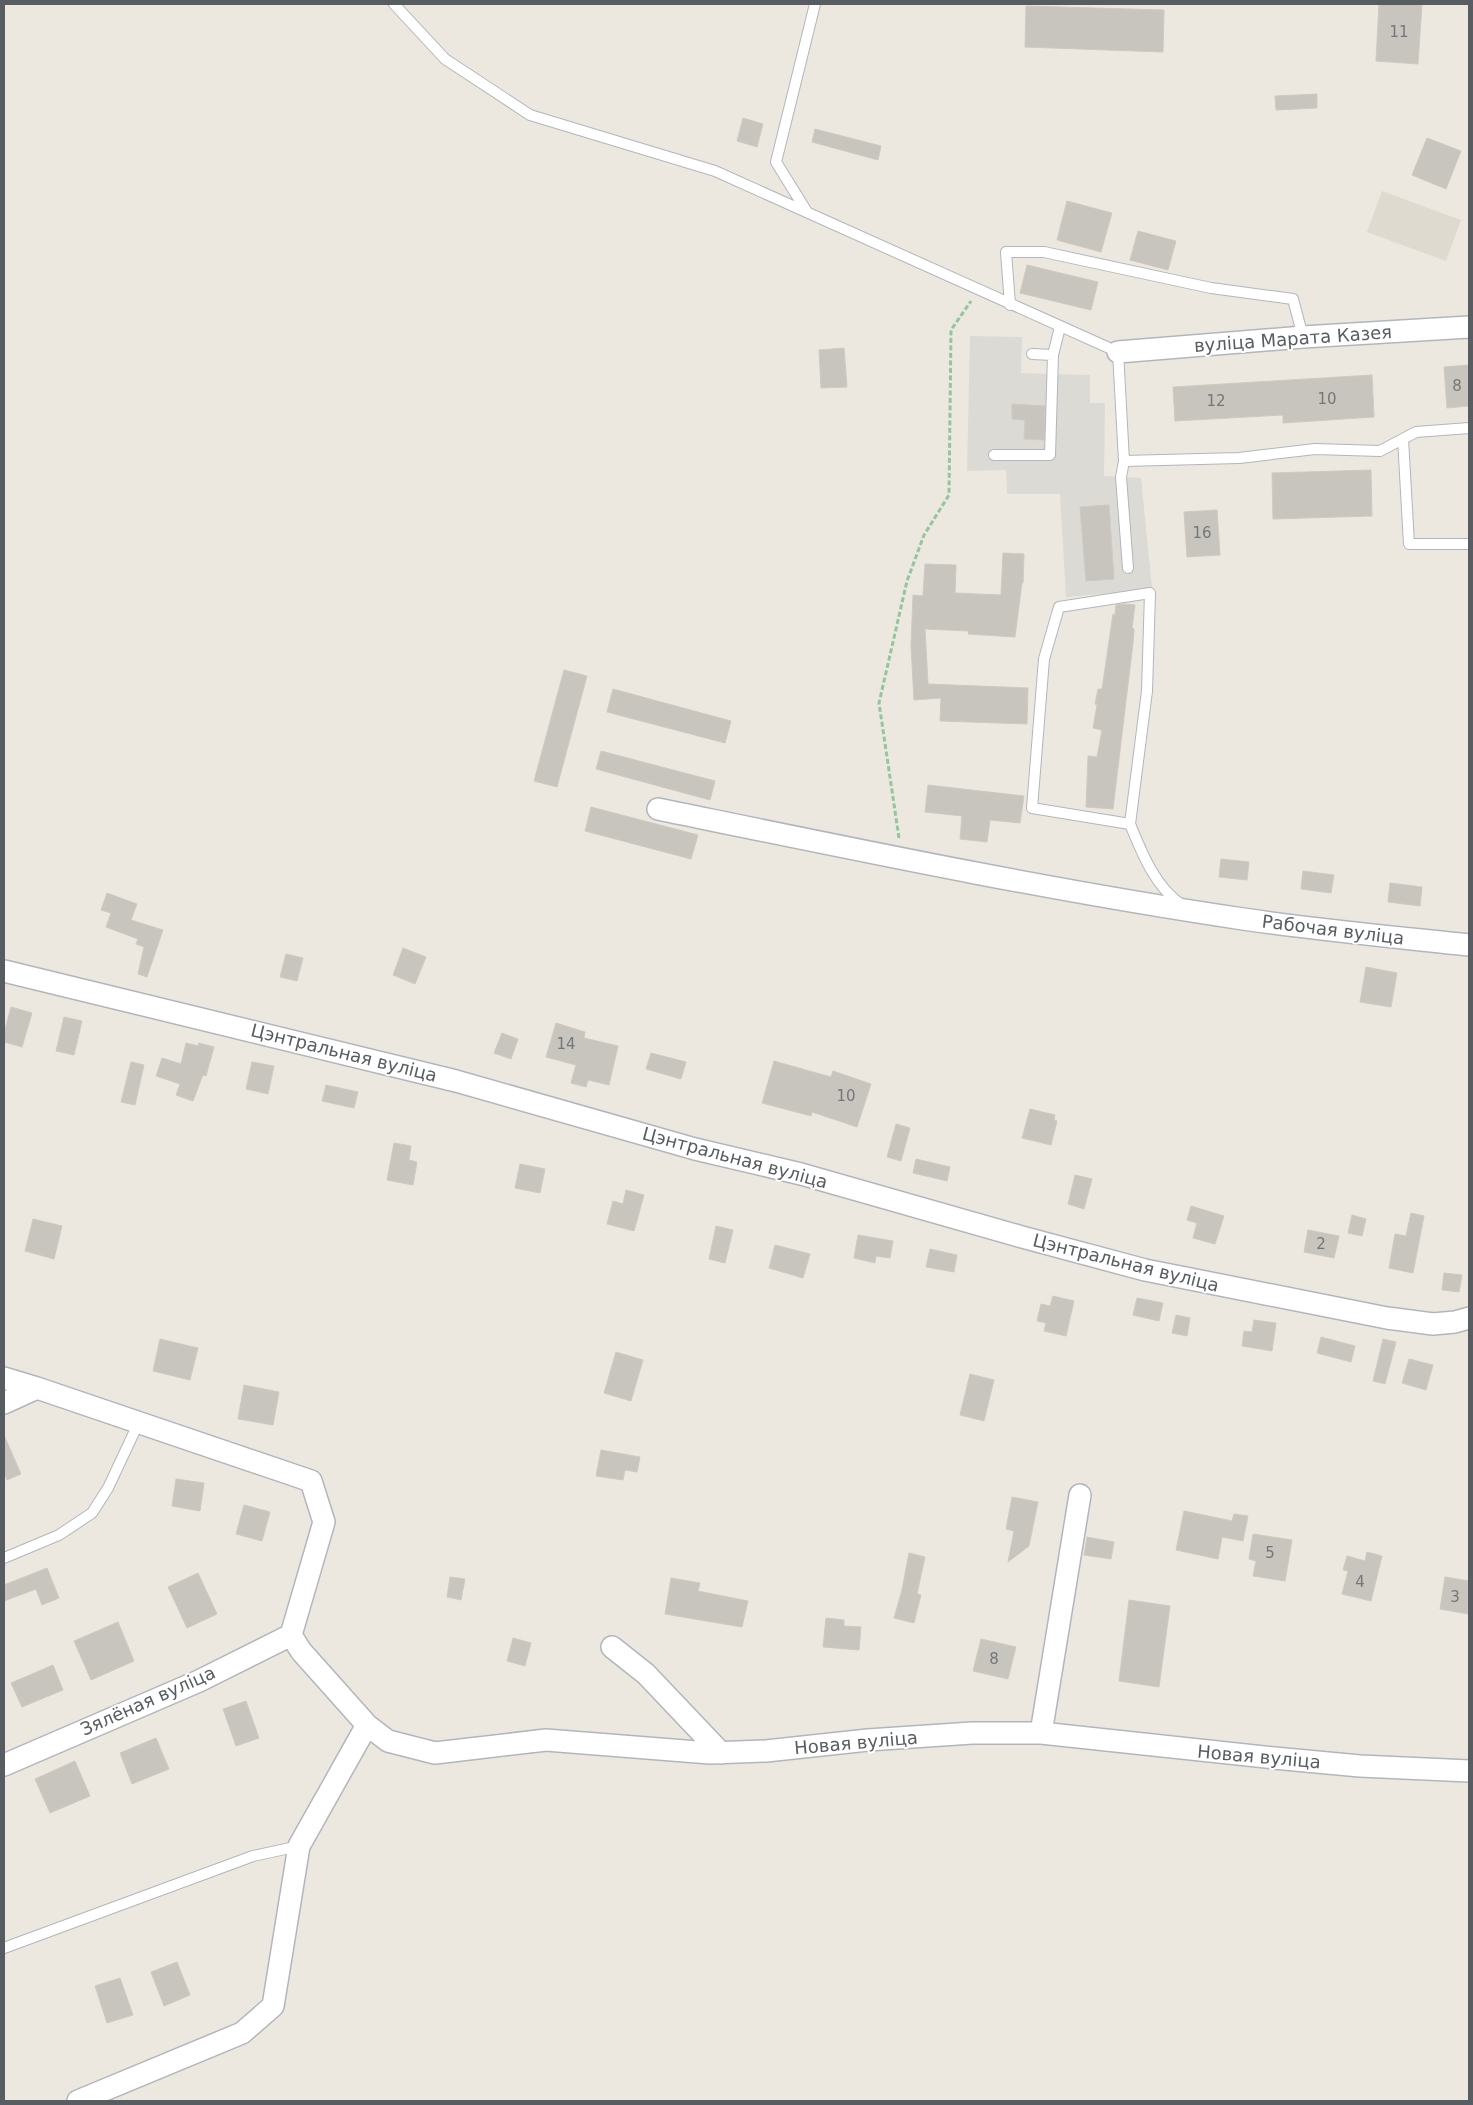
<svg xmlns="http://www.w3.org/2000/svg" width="1473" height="2105" viewBox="0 0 1473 2105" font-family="'DejaVu Sans',sans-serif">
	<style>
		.industrial { fill: #dcdad4 }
		.education { fill: #dedad0 }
		.building { fill: #c8c5bf; stroke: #d0c9be }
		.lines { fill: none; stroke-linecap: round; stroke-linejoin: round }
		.service-casing { stroke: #b2b6bb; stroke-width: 12 }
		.minor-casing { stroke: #b2b6bb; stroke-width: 24 }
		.path { stroke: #94c59f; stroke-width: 3; stroke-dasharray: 5 2.5; stroke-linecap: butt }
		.service { stroke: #fff; stroke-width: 10 }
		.minor { stroke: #fff; stroke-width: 21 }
		.labels { text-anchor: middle; stroke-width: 4; stroke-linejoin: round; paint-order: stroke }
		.number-label { font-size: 15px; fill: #747778 }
		.street-label { font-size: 18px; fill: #585d61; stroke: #fff }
	</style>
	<rect width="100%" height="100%" fill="#ece8df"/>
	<path class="industrial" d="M970,336L1022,337L1021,373L1090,375V403H1105L1104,476L1141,478L1152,588L1146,590L1066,597L1060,494H1007L1006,470L967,471Z"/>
	<path class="education" d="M1382,191L1461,220L1446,261L1367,232Z"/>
	<path class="building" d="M1379,4H1422L1418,64L1376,61Z
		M1026,6L1164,10L1163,52L1025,47Z
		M1317,94V108L1276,110L1275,96Z
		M743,118L763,124L757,147L737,141Z
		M815,129L881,146L878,160L812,142Z
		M1427,138L1461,151L1446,189L1412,175Z
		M1067,201L1112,213L1101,252L1057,240Z
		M1138,231L1176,241L1168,270L1130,260Z
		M1027,265L1098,282L1091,310L1020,293Z
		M844,348L847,387L821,388L819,350Z
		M1469,365V406L1447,408L1444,367Z
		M1372,375L1374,417L1283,423V415L1175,421L1173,387Z
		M1012,404L1045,406L1044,440L1024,439L1025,420L1012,419Z
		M1371,470L1372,516L1273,519L1272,473Z
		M1109,505L1114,579L1086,581L1080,507Z
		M1217,510L1220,555L1187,557L1184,512Z
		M1003,553L1024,554L1023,583H1022L1015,637L968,634L969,631L925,629L928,684L1028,688L1027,724L940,721L941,698L914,700L911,646L913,595L923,596L925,564L956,565L955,593L1001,595Z
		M1125,604L1135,605L1132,628L1134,629L1133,643L1113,809L1086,807L1088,756L1097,757L1102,730L1093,728L1097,705L1095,704L1098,689H1102L1113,614L1115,615L1116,605Z
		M564,670L587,676L557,787L534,781Z
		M613,689L731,721L725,743L607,712Z
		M601,751L715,781L710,800L596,769Z
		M928,785L1024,796L1020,823L990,820L987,842L960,839L962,816L925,812Z
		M591,807L698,835L691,859L585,831Z
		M1221,859L1249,862L1247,880L1219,877Z
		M1303,871L1334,875L1331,893L1301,889Z
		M1390,883L1422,887L1420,906L1388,902Z
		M107,893L137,904L131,920L163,930L147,977L138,974L144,947L136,944L138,939L106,927L111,913L101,910Z
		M403,948L426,957L415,984L393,975Z
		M286,954L303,958L297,981L280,977Z
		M1366,967L1397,973L1391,1007L1360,1002Z
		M11,1007L32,1013L22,1047L4,1042V1033Z
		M64,1017L82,1021L74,1055L56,1051Z
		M556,1023L585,1032L584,1038L618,1046L609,1085L588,1080L586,1087L571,1083L576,1065L546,1057Z
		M502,1033L518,1039L511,1059L494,1053Z
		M186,1043L198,1046L199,1043L214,1047L206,1076L203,1075L193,1101L176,1095L180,1084L156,1076L162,1058L181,1064Z
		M651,1053L686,1062L681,1079L646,1069Z
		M774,1061L831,1077L833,1071L871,1084L857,1127L812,1112L811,1116L762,1103Z
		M131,1062L144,1065L135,1105L121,1102Z
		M252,1062L274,1066L268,1094L246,1089Z
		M326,1085L358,1092L354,1108L322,1101Z
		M1030,1109L1055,1115L1054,1120L1057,1121L1051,1145L1022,1138Z
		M896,1124L910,1128L901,1161L887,1157Z
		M394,1143L411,1146L409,1160L417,1162L413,1185L387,1180Z
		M916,1159L950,1167L947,1181L913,1173Z
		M520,1164L545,1169L540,1193L515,1188Z
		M1075,1175L1092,1179L1084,1209L1068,1204Z
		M626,1190L644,1195L634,1231L607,1224L613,1201L623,1204Z
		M1191,1206L1224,1216L1215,1244L1193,1238L1197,1223L1187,1220Z
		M1411,1213L1424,1216L1413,1273L1389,1268L1395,1234L1406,1236Z
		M1352,1215L1366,1219L1362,1236L1348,1233Z
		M33,1219L62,1226L54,1259L25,1251Z
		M716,1226L733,1230L725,1263L709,1259Z
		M1308,1230L1339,1236L1334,1258L1304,1252Z
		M858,1235L893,1241L890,1258L876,1256L875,1263L854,1258Z
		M775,1245L810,1254L803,1278L769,1268Z
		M930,1249L957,1255L954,1272L926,1267Z
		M1444,1273L1462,1275L1459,1292L1442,1290Z
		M1053,1296L1074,1301L1066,1336L1044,1331L1046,1323L1037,1321L1041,1304L1050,1306Z
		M1137,1298L1163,1303L1159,1321L1133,1315Z
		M1176,1315L1190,1318L1187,1336L1172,1333Z
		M1254,1320L1276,1323L1272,1351L1242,1346L1244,1331L1252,1332Z
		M1321,1337L1355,1346L1351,1362L1317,1353Z
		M160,1339L198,1348L190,1380L153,1371Z
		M1383,1339L1396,1342L1385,1384L1373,1381Z
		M616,1352L643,1360L631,1401L604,1393Z
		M1409,1359L1433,1365L1426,1390L1402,1383Z
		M970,1374L994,1380L984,1421L960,1415Z
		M244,1385L279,1392L273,1425L238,1419Z
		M4,1435L21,1474L7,1480L4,1473Z
		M601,1450L640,1457L637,1472L625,1470L623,1480L596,1476Z
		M176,1479L204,1483L200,1511L172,1506Z
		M1012,1497L1038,1502L1029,1546L1008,1562L1014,1531L1006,1529Z
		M244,1505L270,1512L262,1541L236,1534Z
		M1184,1511L1232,1521L1234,1514L1248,1516L1243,1541L1222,1537L1218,1559L1176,1550Z
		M1253,1534L1292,1540L1285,1581L1253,1576L1256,1561L1249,1559Z
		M1087,1537L1114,1542L1111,1559L1084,1555Z
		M1367,1552L1382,1556L1371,1601L1342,1594L1348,1571L1343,1570L1347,1556L1365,1561Z
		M909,1553L925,1557L917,1594L921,1595L914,1623L894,1618L902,1590Z
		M47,1568L59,1598L42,1605L36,1589L4,1601V1585Z
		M198,1573L217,1614L187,1628L168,1587Z
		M450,1577L465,1579L461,1600L447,1597Z
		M1445,1577L1469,1581L1468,1614L1440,1609Z
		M671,1578L700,1583L698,1591L748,1601L742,1627L665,1614Z
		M1129,1600L1170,1606L1159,1687L1119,1681Z
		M826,1618L844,1620V1626L861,1627L859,1650L823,1647Z
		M118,1622L134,1661L91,1680L74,1641Z
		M513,1638L531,1643L525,1666L507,1661Z
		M981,1639L1016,1647L1008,1679L973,1671Z
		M53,1665L63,1690L22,1707L11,1683Z
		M246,1701L259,1738L236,1746L223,1709Z
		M156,1738L169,1769L132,1784L120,1753Z
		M75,1761L90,1796L50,1813L35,1779Z
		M177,1962L190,1995L164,2006L151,1972Z
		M120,1978L133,2015L107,2023L95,1986Z"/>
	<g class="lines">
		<defs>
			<path id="service" d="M394,4L445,59L530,115L715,171L1118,352L1124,461L1239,458L1315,449L1380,451L1416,432L1469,428
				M807,212L776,162L815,4
				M1010,305L1006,252H1044L1211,288L1293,299L1303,337
				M1032,354L1053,355
				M1403,439L1409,544H1469
				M994,455H1050L1053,355L1060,327
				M1124,461L1121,477L1128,568
				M1130,824L1147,691L1150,593L1059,607L1044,659L1032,808L1130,824C1142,853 1155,887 1182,905
				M4,1558L59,1535L92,1513L108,1488L138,1424
				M4,1948L253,1856L299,1846"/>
			<path id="minor" d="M1118,352L1303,337L1469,327
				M658,809C853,849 1047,890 1243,919C1318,930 1394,937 1469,945
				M4,971L456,1081L695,1149L801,1174L1022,1237L1145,1270L1387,1318L1433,1324L1455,1322L1469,1318
				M4,1378L37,1388
				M4,1403L37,1388L311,1481L324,1522L291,1635
				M291,1635L301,1651L367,1725L388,1741L435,1753L546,1740L710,1753L766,1751L868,1740L972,1733H1041L1274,1758L1360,1766L1469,1771
				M612,1647L646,1674L721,1753
				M1041,1733L1080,1495
				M4,1765L199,1681L291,1635
				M78,2101L242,2033L273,2006L299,1846L367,1725"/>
		</defs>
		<use href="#service" class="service-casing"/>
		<use href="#minor" class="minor-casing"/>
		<path class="path" d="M899,838L879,703L907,581L924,535L949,495L951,330L971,301"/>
		<use href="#service" class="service"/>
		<use href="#minor" class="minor"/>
	</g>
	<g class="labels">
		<g class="number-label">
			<text x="1399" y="37">11</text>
			<text x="1457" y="391">8</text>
			<text x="1327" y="404">10</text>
			<text x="1216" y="406">12</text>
			<text x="1202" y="538">16</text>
			<text x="566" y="1049">14</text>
			<text x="846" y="1101">10</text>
			<text x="1321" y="1249">2</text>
			<text x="1270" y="1558">5</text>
			<text x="1360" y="1587">4</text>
			<text x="1455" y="1602">3</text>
			<text x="994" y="1664">8</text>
		</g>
		<g class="street-label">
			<text transform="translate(1293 339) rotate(-4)" y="6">вуліца Марата Казея</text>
			<text transform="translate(1333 930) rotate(7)" y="6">Рабочая вуліца</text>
			<text transform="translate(344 1053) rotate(14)" y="6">Цэнтральная вуліца</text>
			<text transform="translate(735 1158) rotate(15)" y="6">Цэнтральная вуліца</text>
			<text transform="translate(1126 1263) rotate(14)" y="6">Цэнтральная вуліца</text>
			<text transform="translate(148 1701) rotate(-24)" y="6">Зялёная вуліца</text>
			<text transform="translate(856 1743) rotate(-5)" y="6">Новая вуліца</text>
			<text transform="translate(1259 1757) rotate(5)" y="6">Новая вуліца</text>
		</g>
	</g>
	<rect width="1473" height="2105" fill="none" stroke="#585d61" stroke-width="10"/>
</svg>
